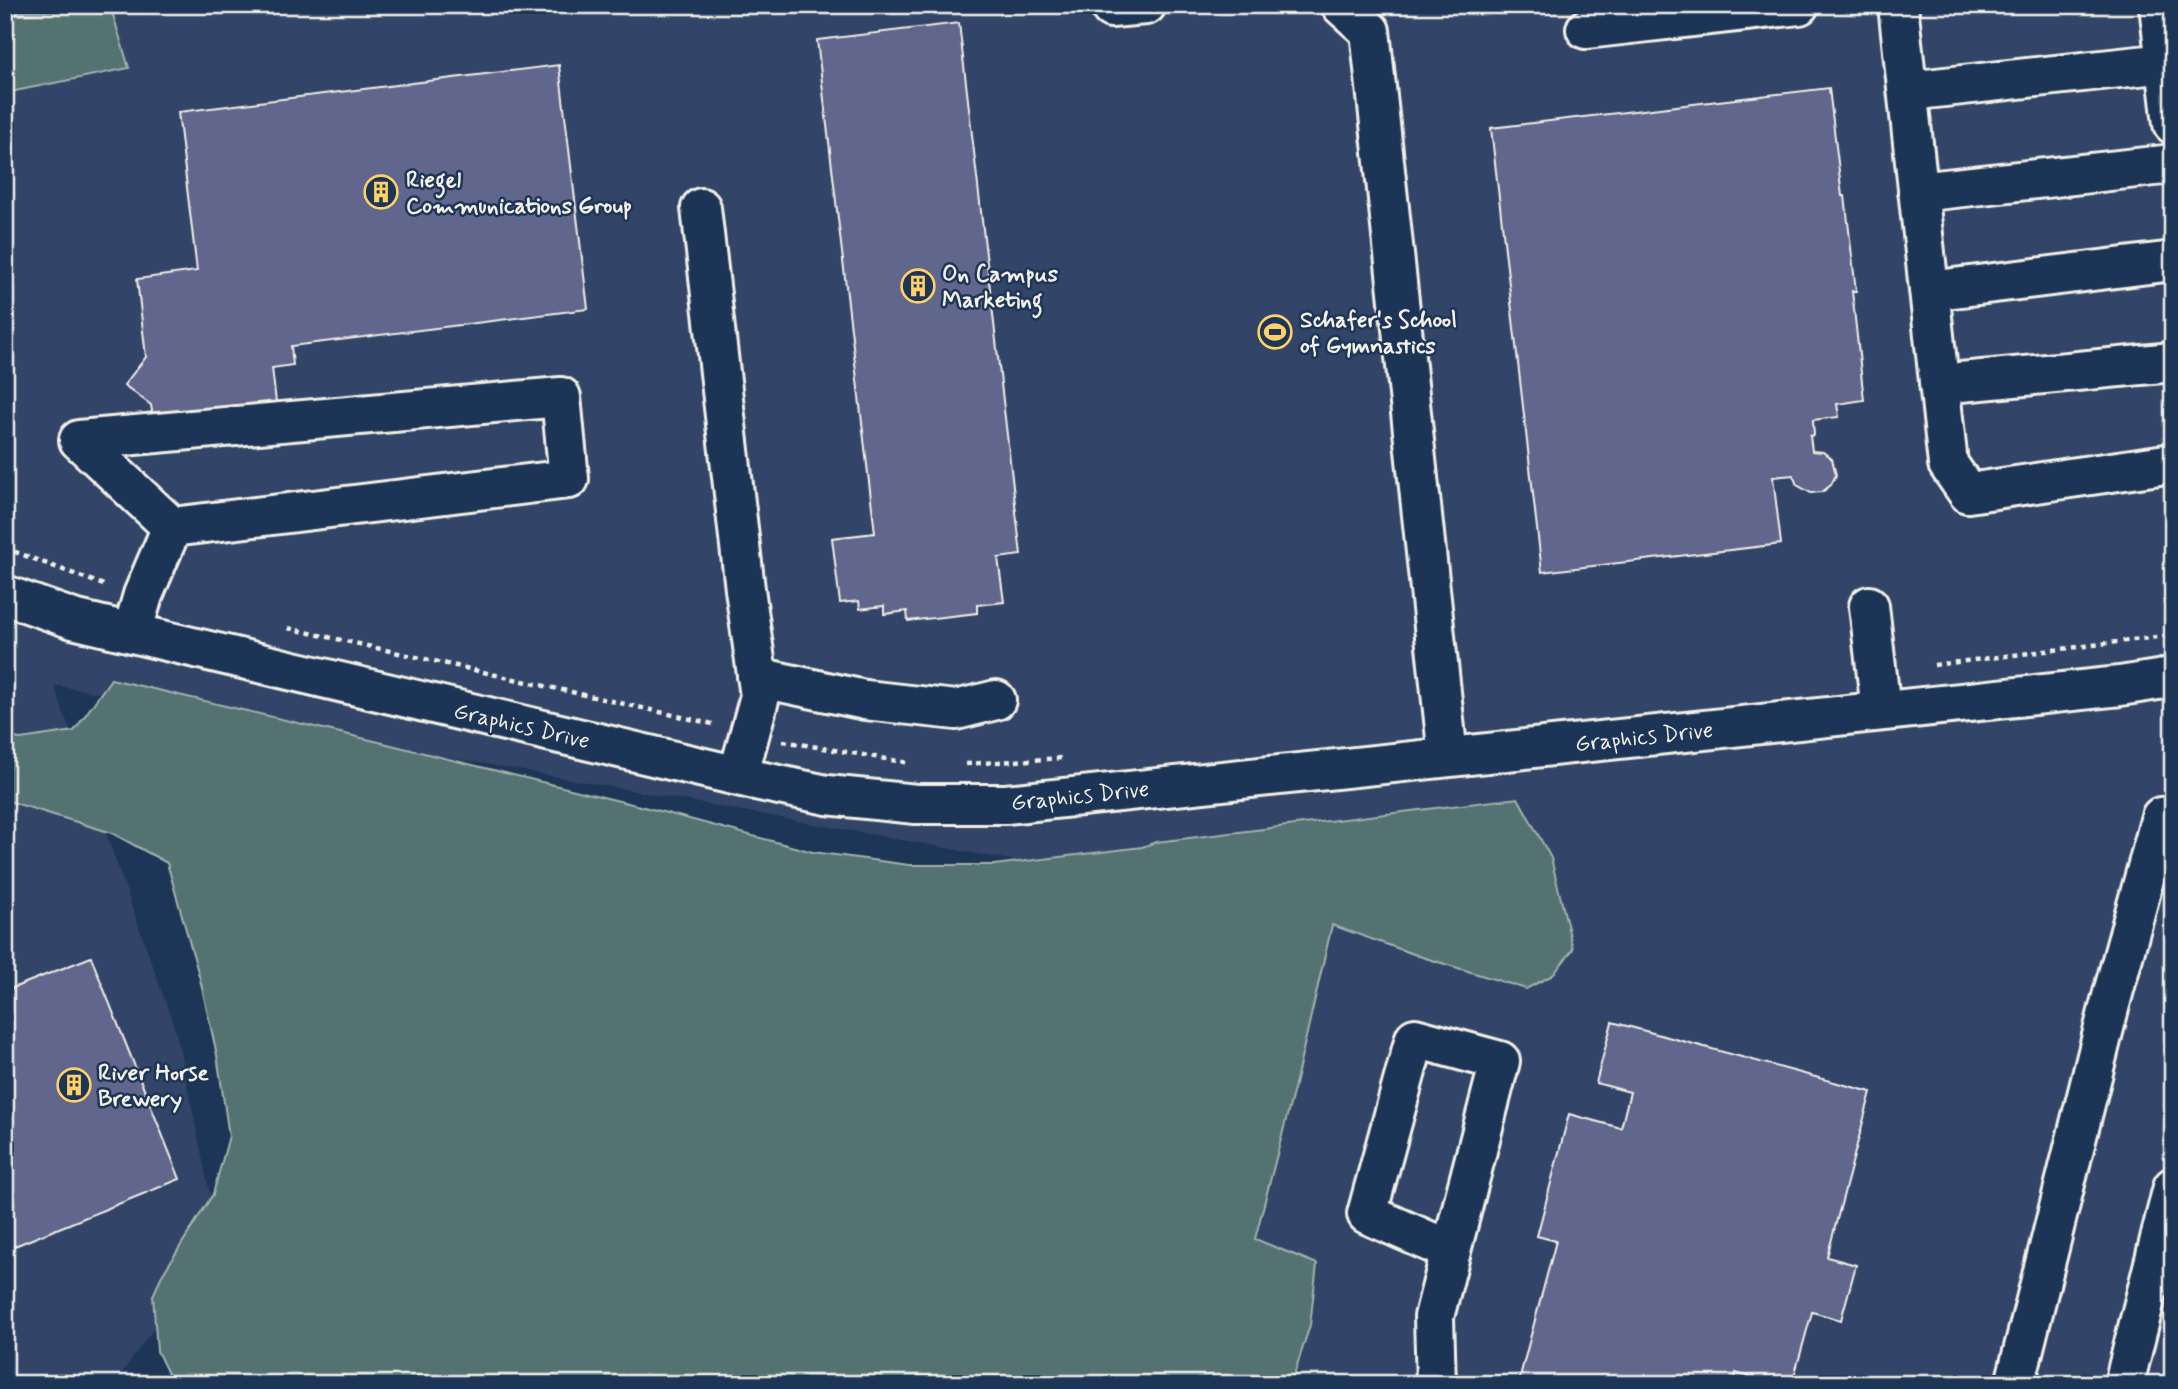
<svg xmlns="http://www.w3.org/2000/svg" width="2178" height="1389" viewBox="0 0 2178 1389" font-family="Mynerve,sans-serif">
	<style>
		.built { fill: #314467 }
		.green { fill: #537271; stroke: #a4b2ac; stroke-width: 2 }
		.lines { fill: none; stroke-linecap: round; stroke-linejoin: round }
		.stream { stroke: #8ea1b4; stroke-width: 10 }
		.building { fill: #61668c; stroke: #f4f1e8; stroke-width: 2 }
		.minor-casing { stroke: #f4f1e8; stroke-width: 44 }
		.path { stroke: #f4f1e8; stroke-width: 4.5; stroke-dasharray: 5 5; stroke-linecap: butt }
		.minor { stroke: #1d3557; stroke-width: 38 }
		.labels { text-anchor: middle; stroke-width: 5; stroke-linejoin: round; paint-order: stroke }
		.poi-label { font-size: 23px; font-weight: bold; fill: #f4f1e8; stroke: #1d3557; text-anchor: start }
		.street-label { font-size: 23px; fill: #f4f1e8; stroke: #1d3557 }
	</style>
	<rect width="100%" height="100%" fill="#1d3557"/>
	<filter id="ink" filterUnits="userSpaceOnUse"><feTurbulence type="fractalNoise" baseFrequency=".0143" numOctaves="2"/><feDisplacementMap in="SourceGraphic" scale="14" xChannelSelector="R" yChannelSelector="G"/><feConvolveMatrix kernelMatrix="1 2 1 2 8 2 1 2 1" color-interpolation-filters="sRGB"/></filter>
	<g filter="url(#ink)">
		<path class="built" d="M5,5H2173V1384H1249L1262,906L54,685L176,1032L219,1237L114,1384H5Z"/>
		<path class="green" d="M5,5H110L129,68L5,93Z
			M111,679L383,743L648,808L813,852L909,865H994L1142,847L1156,842L1518,798L1551,858L1573,949L1553,975L1526,989L1422,957L1332,925L1294,1089L1255,1239L1317,1264L1310,1325L1293,1378L1295,1384H173L157,1351L153,1296L161,1277L213,1194L229,1136L217,1055L200,979L167,863L112,833L5,800V737L21,739L74,731Z"/>
		<g class="lines">
			<path class="stream" d="M5,13L65,5"/>
		</g>
		<path class="building" d="M959,23L1021,555L998,558L1004,602L977,605V613L908,621L907,611L884,614V606L860,609L859,601L840,603L832,538L875,533L817,40Z
			M559,65L588,309L291,346L293,365L272,368L276,402L153,417L151,405L124,385L146,357L137,279L197,271L178,112Z
			M1829,88L1842,196H1845L1856,291H1852L1864,400L1837,404L1839,417L1813,420L1814,435L1810,436L1812,451L1823,452L1832,459L1836,475L1831,485L1822,492L1811,493L1797,485L1793,475L1773,477L1781,544L1542,572L1491,128Z
			M91,957L180,1179L5,1250V991Z
			M1612,1022L1871,1092L1827,1257L1856,1265L1841,1320L1812,1312L1792,1384H1774L1736,1373L1733,1384H1518L1556,1241L1537,1236L1569,1114L1621,1128L1630,1092L1596,1083Z"/>
		<g class="lines">
			<defs>
				<path id="minor" d="M1341,5L1370,31L1448,757
					M1898,5L1948,464L1968,493L2173,463
					M2159,5L2173,124
					M1111,8L1146,5
					M1586,29L1799,5
					M1908,91L2166,63
					M1918,192L2173,164
					M701,208L745,589L760,696L738,776
					M1929,291L2173,261
					M1939,384L2173,362
					M5,595L73,619L755,780L827,795L916,804H1006L2120,686L2164,679L2173,675
					M1869,606L1881,711
					M132,633L143,595L172,527L569,479L561,397L79,440L172,527
					M757,677L865,700L956,710L996,700
					M1436,1384L1434,1317L1500,1061L1415,1038L1367,1214L1451,1251
					M2015,1384L2109,1008L2161,817L2173,816
					M2124,1384L2173,1187"/>
			</defs>
			<use href="#minor" class="minor-casing"/>
			<path class="path" d="M5,548L106,586
				M288,628L713,724
				M1934,665L2173,635
				M783,741L909,763
				M966,764L1062,758"/>
			<use href="#minor" class="minor"/>
		</g>
	</g>
	<defs>
		<symbol id="building-ring" viewBox="-11 -11 22 22"><circle r="9.5" fill="#1d3557" stroke="#ffd166" stroke-width="1.5"/><path d="M-4-6H4V6H1V3H-1V6H-4ZM-2.5-4.3h1.7v1.8h-1.7ZM.8-4.3h1.7v1.8H.8ZM-2.5-1h1.7V.8h-1.7ZM.8-1h1.7V.8H.8Z" fill="#ffd166"/></symbol>
		<symbol id="stadium-ring" viewBox="-11 -11 22 22"><circle r="9.5" fill="#1d3557" stroke="#ffd166" stroke-width="1.5"/><path d="M0-5a6.5 5 0 1 0 0 10a6.5 5 0 1 0 0-10ZM-3.5-1.8h7v3.6h-7Z" fill="#ffd166"/></symbol>
	</defs>
	<g fill-rule="evenodd">
		<use href="#building-ring" x="362" y="173" width="38" height="38"/>
		<use href="#building-ring" x="899" y="267" width="38" height="38"/>
		<use href="#stadium-ring" x="1256" y="313" width="38" height="38"/>
		<use href="#building-ring" x="55" y="1066" width="38" height="38"/>
	</g>
	<g class="labels">
		<g class="poi-label">
			<text x="406" y="187">Riegel<tspan x="406" dy="26">Communications Group</tspan></text>
			<text x="942" y="281">On Campus<tspan x="942" dy="26">Marketing</tspan></text>
			<text x="1300" y="327">Schafer's School<tspan x="1300" dy="26">of Gymnastics</tspan></text>
			<text x="98" y="1080">River Horse<tspan x="98" dy="26">Brewery</tspan></text>
		</g>
		<g class="street-label">
			<text transform="translate(522 725) rotate(13)" y="8">Graphics Drive</text>
			<text transform="translate(1644 736) rotate(-6)" y="8">Graphics Drive</text>
			<text transform="translate(1080 795) rotate(-6)" y="8">Graphics Drive</text>
		</g>
	</g>
	<rect width="2178" height="1389" fill="none" stroke="#1d3557" stroke-width="28"/>
	<rect x="14" y="14" width="2150" height="1361" fill="none" stroke="#f4f1e8" stroke-width="2.5" filter="url(#ink)"/>
</svg>
